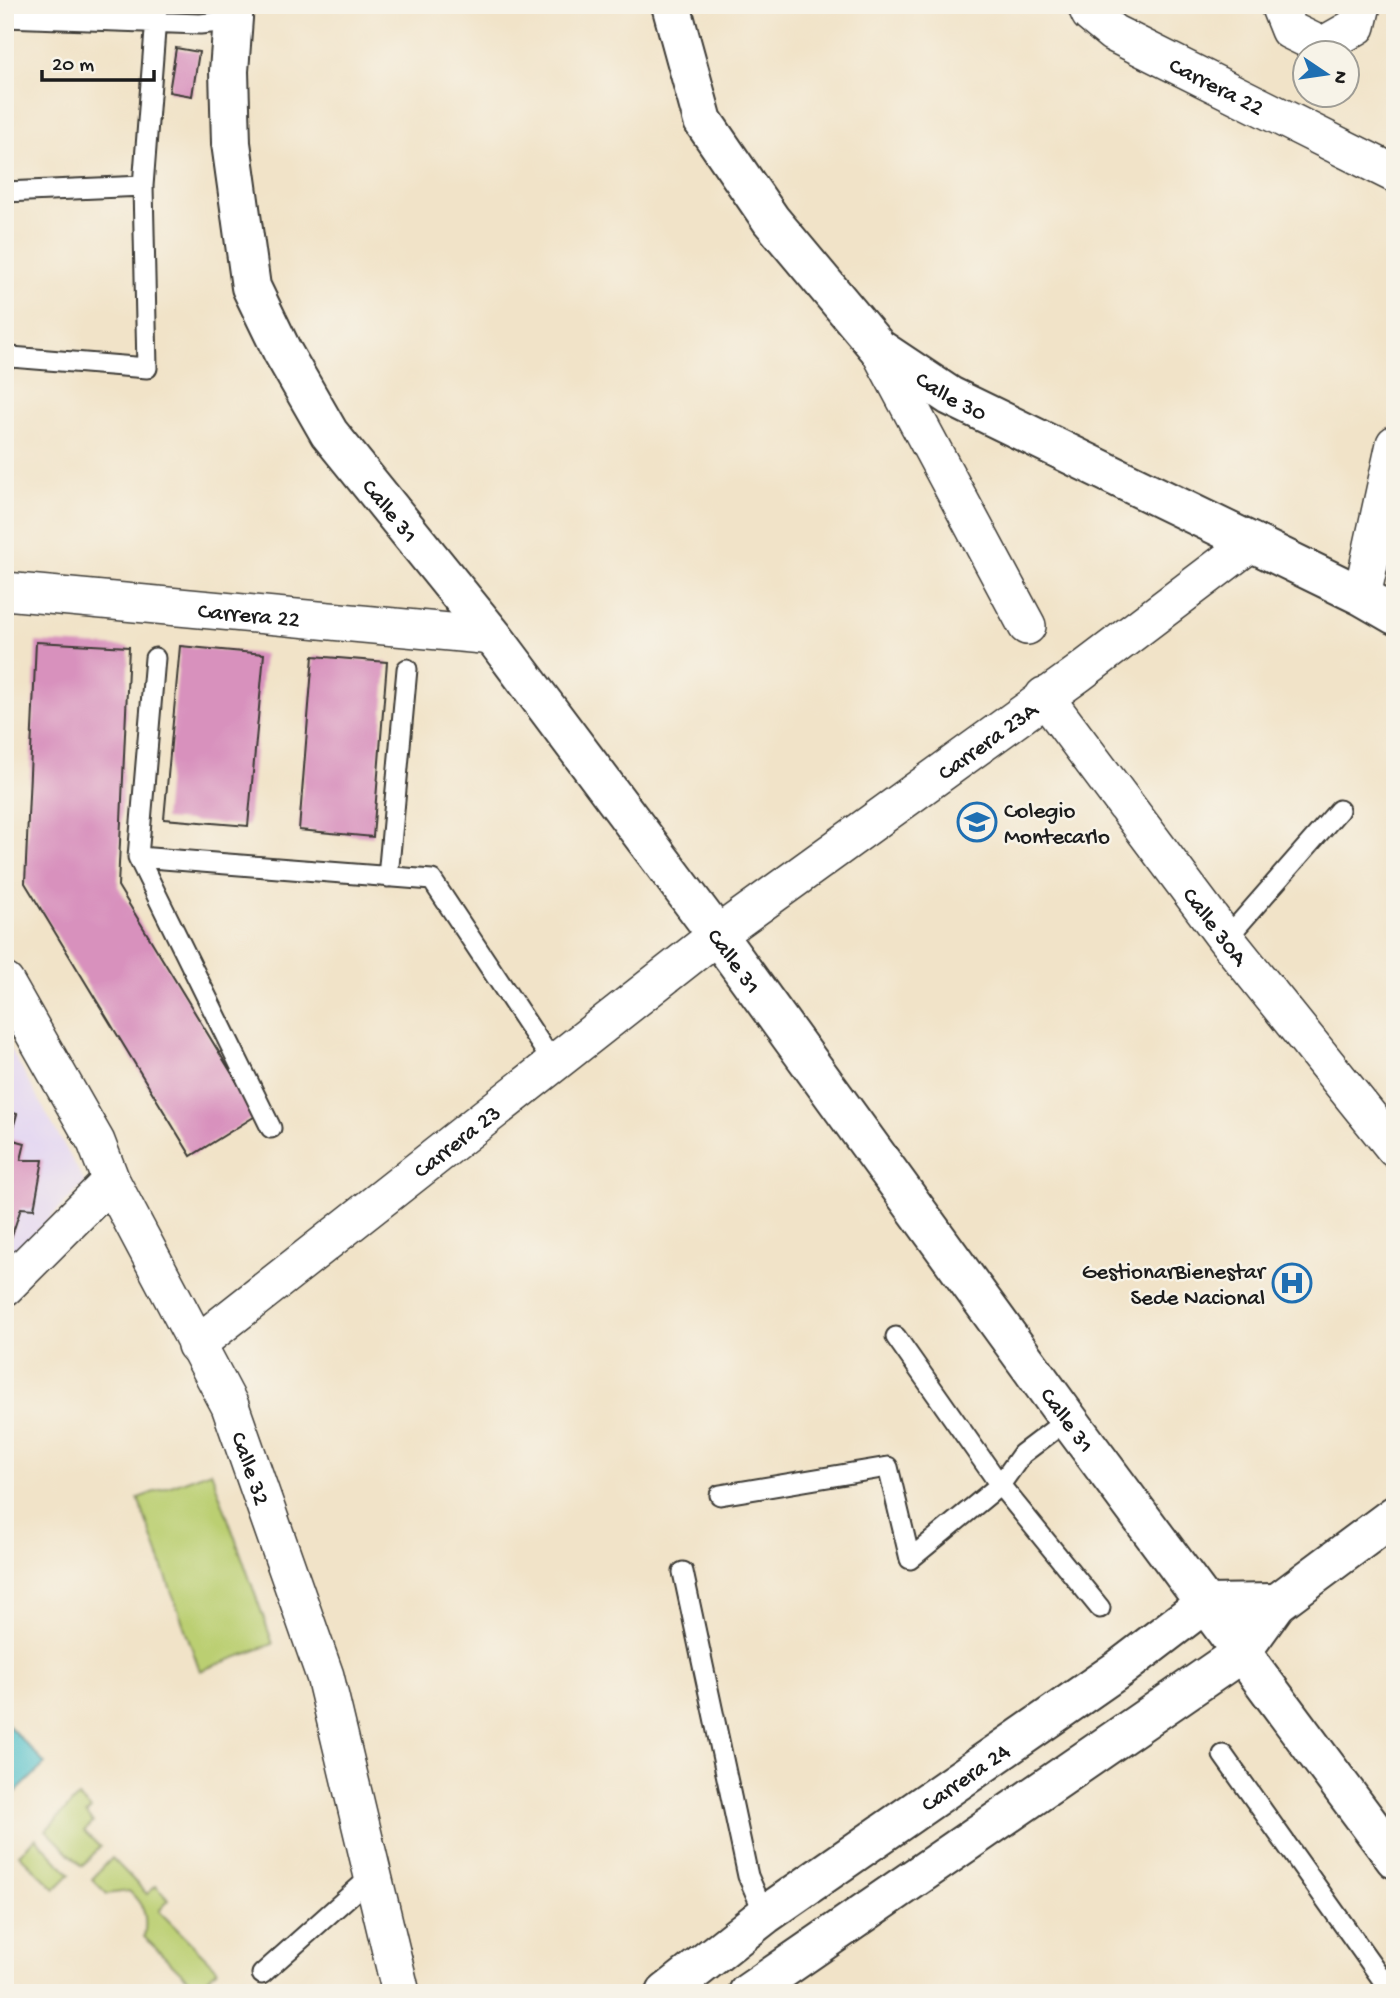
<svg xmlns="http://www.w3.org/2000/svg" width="1400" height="1998" viewBox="0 0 1400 1998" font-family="'Gochi Hand',sans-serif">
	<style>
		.built { fill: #e2d4f3 }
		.green { fill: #bbcf72; stroke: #6c7647; stroke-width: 2 }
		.water { fill: #53c1cb; stroke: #386e74; stroke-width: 2 }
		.building { fill: #d891bd }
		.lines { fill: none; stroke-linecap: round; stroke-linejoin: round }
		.service-casing { stroke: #3c3a36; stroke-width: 23 }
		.minor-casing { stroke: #3c3a36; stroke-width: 40 }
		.tertiary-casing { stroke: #3c3a36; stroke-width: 42 }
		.service { stroke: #fff; stroke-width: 19 }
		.minor { stroke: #fff; stroke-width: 37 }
		.tertiary { stroke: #fff; stroke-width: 38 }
		.labels { text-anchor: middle; stroke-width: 5; stroke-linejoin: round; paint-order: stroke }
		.street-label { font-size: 23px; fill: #1c1c1c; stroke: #f7f3e8 }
		.poi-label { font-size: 23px; fill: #1c1c1c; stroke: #f7f3e8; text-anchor: start }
	</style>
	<rect width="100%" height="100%" fill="#f7f3e8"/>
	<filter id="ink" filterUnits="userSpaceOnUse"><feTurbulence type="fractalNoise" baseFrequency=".0143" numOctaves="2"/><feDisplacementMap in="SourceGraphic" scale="14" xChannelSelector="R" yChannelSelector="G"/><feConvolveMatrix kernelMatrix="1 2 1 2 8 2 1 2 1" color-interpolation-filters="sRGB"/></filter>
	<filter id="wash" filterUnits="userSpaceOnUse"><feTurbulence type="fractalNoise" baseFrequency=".00686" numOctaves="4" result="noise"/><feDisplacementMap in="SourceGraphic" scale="28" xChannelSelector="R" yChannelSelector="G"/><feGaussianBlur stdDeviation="1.57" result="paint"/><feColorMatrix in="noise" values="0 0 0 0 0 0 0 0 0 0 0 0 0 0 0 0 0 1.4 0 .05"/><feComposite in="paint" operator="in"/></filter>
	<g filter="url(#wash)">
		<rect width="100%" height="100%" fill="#f1e3c8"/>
		<path class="built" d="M5,1039L85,1183L5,1263Z"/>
		<path class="green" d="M211,1471L273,1644L200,1671L138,1498Z
			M78,1797L91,1809L86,1814L93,1823L84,1831L100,1847L82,1866L46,1830Z
			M36,1838L70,1874L55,1889L19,1854Z
			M112,1858L147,1894L156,1886L169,1900L159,1911L217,1969L198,1989L144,1937C148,1916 144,1905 129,1891L107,1894L92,1879Z"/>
		<path class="water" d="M5,1722L45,1764L5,1803Z"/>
		<g id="blocks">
			<path class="building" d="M176,48L199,52L192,96L169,92Z
				M36,642L129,647L118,886L257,1115L191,1156L25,883Z
				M180,646L264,654L248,826L164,819Z
				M313,656L387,662L373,837L299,830Z
				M5,1111L17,1114L10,1139L25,1143L21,1160H43L34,1209L21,1208L11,1238L5,1236Z"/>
		</g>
	</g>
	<g filter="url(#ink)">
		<use href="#blocks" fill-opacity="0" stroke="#3c3a36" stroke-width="2"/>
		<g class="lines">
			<defs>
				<path id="service" d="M5,17L200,24L230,21
					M5,192L143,186
					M11,357L147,368L143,186L157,5
					M155,658L138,857L271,1128
					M138,857L432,880L554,1064
					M388,877L407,669
					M1226,939L1339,810
					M896,1337L1000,1485L1100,1608
					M720,1495L888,1467L910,1559L1000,1485L1022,1454L1068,1419
					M683,1572L748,1876L765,1915
					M1223,1755L1392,1993
					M262,1974L374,1874"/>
				<g id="minor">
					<path id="s1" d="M1086,5L1090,14L1113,33L1395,174"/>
					<path d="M1279,5L1289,30L1322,46L1357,26L1362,5"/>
					<path d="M878,348L1027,626"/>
					<path id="s2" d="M5,591L493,636"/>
					<path d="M1362,596L1395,444"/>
					<path id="s3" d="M1044,696L1226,939L1395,1149"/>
					<path id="s4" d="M5,982L96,1142L111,1181L230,1406L325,1676L401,1993"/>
					<path d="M5,1287L111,1181"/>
					<path id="s5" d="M196,1345L717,935L1078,674L1252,542"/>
				</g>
				<g id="tertiary">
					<path id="s6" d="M234,5L229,71L231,143L251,287L282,351L329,433L493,636L717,935L1068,1419L1395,1859"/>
					<path id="s7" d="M671,5L703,121L771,220L878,348L950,396L1362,596L1395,615"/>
					<path id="s8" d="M666,1993L765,1915L1119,1669L1204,1604L1277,1603"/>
					<path d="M748,1993L1241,1653L1277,1603L1395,1515"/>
				</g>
			</defs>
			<use href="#service" class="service-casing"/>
			<use href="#minor" class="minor-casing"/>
			<use href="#tertiary" class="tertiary-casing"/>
			<use href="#service" class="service"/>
			<use href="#minor" class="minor"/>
			<use href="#tertiary" class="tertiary"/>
		</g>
	</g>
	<defs>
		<symbol id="school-ring" viewBox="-11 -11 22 22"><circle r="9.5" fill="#f7f3e8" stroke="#1f6fb2" stroke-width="1.5"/><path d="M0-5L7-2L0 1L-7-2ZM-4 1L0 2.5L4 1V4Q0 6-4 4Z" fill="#1f6fb2"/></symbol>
		<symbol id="hospital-ring" viewBox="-11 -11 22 22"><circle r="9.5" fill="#f7f3e8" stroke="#1f6fb2" stroke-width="1.5"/><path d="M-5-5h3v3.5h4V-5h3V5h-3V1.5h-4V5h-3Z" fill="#1f6fb2"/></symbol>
	</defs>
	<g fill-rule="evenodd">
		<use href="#school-ring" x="955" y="800" width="44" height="44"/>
		<use href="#hospital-ring" x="1270" y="1261" width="44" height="44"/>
	</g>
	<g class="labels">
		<g class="street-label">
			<text dy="8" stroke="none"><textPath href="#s1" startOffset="156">Carrera 22</textPath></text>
			<text dy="8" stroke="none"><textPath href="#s7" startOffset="495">Calle 30</textPath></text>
			<text dy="8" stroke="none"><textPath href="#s6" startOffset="548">Calle 31</textPath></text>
			<text dy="8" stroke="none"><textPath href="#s2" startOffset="245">Carrera 22</textPath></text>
			<text dy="8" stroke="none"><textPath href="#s5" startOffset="996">Carrera 23A</textPath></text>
			<text dy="8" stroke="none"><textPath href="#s3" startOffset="287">Calle 30A</textPath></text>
			<text dy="8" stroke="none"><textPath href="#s6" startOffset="1115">Calle 31</textPath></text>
			<text dy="8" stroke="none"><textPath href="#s5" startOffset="331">Carrera 23</textPath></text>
			<text dy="8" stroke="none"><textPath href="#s6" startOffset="1682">Calle 31</textPath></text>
			<text dy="8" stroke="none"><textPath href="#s4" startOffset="546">Calle 32</textPath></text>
			<text dy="8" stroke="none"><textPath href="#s8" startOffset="369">Carrera 24</textPath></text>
		</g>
		<g class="poi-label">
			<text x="1004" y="817">Colegio<tspan x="1004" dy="26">Montecarlo</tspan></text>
			<text x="1265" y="1278" text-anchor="end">GestionarBienestar<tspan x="1265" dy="26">Sede Nacional</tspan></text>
		</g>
	</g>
	<rect width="1400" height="1998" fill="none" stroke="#f7f3e8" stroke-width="28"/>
	<g transform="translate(1326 74) rotate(103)"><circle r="33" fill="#f7f3e8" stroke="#9f9d96" stroke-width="2"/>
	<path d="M0-5L12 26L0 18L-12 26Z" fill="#1f6fb2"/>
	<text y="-10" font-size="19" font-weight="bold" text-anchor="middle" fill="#1c1c1c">N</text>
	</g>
	<path d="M42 70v10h112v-10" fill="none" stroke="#1c1c1c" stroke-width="3.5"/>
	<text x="52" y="70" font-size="21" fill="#1c1c1c" stroke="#f7f3e8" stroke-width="5" paint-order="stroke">20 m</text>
</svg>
